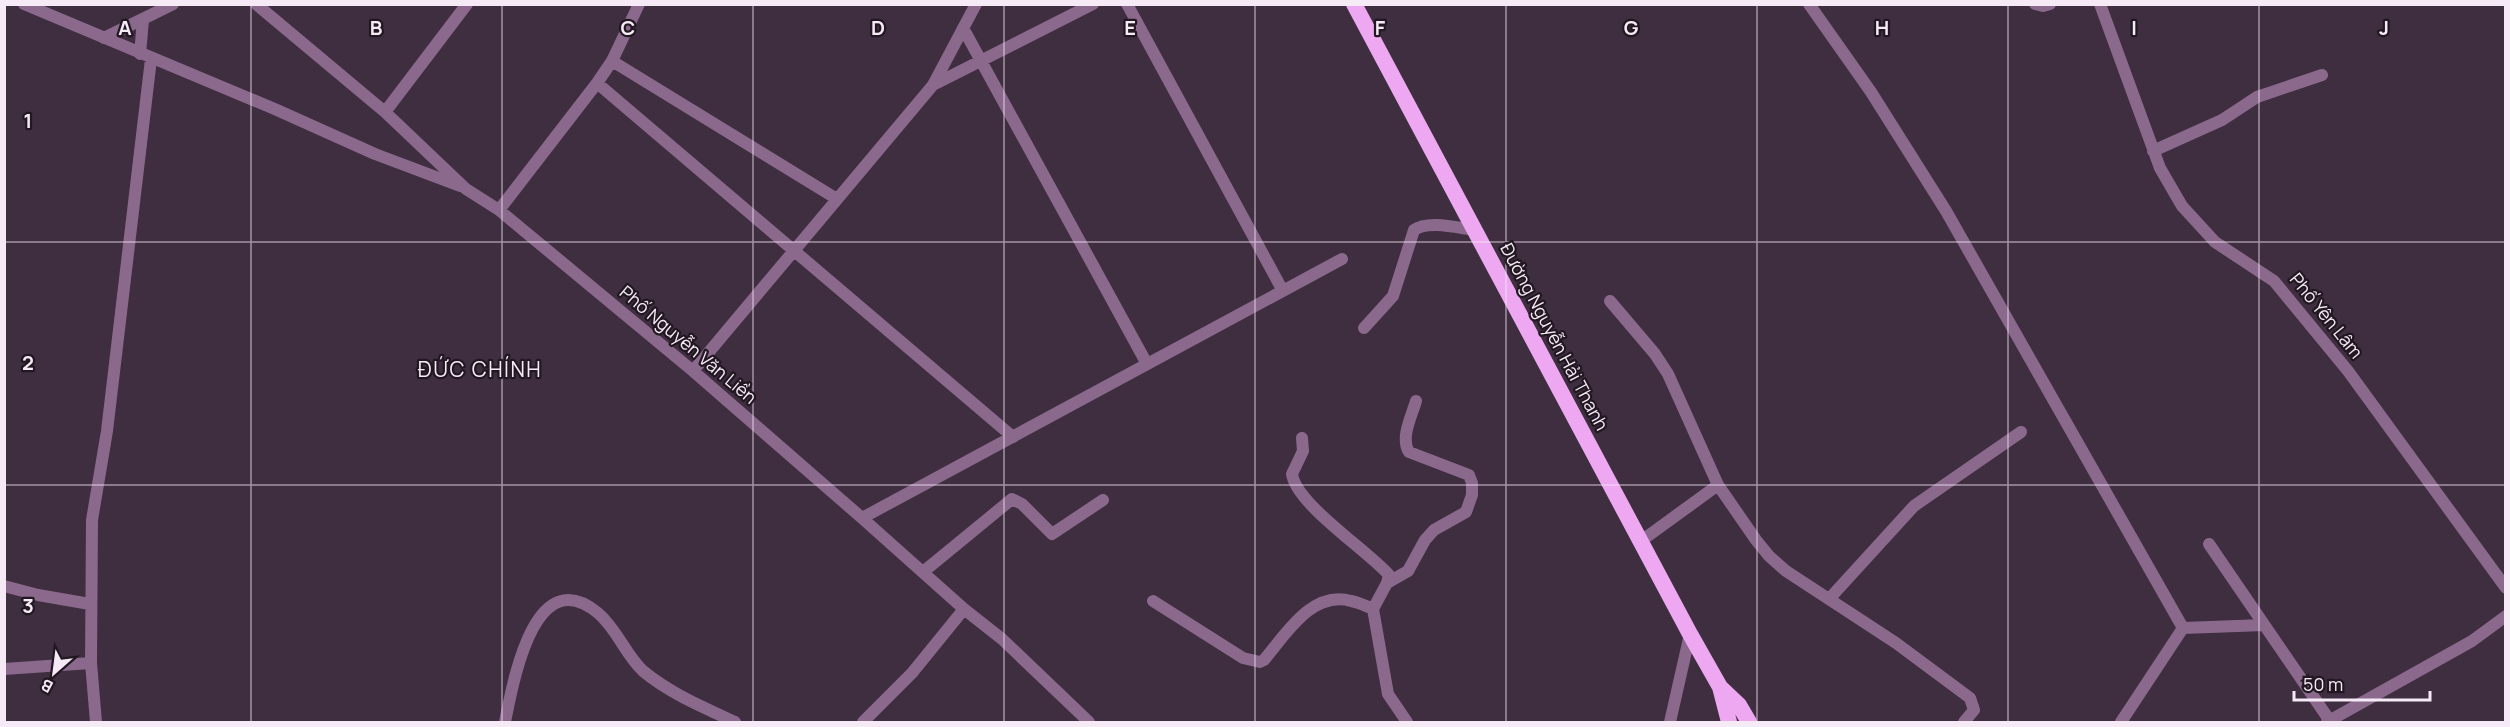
<svg xmlns="http://www.w3.org/2000/svg" width="2510" height="727" viewBox="0 0 2510 727" font-family="Manrope,sans-serif">
	<style>
		.lines { fill: none; stroke-linecap: round; stroke-linejoin: round }
		.minor { stroke: #8b698d; stroke-width: 12 }
		.tertiary { stroke: #8b698d; stroke-width: 12 }
		.trunk { stroke: #eea8f2; stroke-width: 16 }
		.grid { fill: none; stroke: #f6eaf7; stroke-width: 1.5; stroke-opacity: 0.55 }
		.labels { text-anchor: middle; stroke-width: 4.5; stroke-linejoin: round; paint-order: stroke }
		.street-label { font-size: 18px; fill: #f6eaf7; stroke: #211821 }
		.quarter-label { font-size: 21px; letter-spacing: 1.5px; fill: #f6eaf7; stroke: #211821 }
		.grid-label { font-size: 20px; text-anchor: middle; font-weight: bold; fill: #f6eaf7; stroke: #211821; stroke-width: 4.5; stroke-linejoin: round; paint-order: stroke }
	</style>
	<rect width="100%" height="100%" fill="#3f2d40"/>
	<g class="lines">
		<path class="minor" d="M24,4L277,110L375,154L460,186
			M256,4L385,112L466,189L499,210L693,371L862,518L964,609L1002,639L1089,722
			M1127,4L1283,291
			M1809,4L1871,92L1946,211L2183,628L2264,625
			M2035,4L2043,6L2050,4
			M2100,4L2160,168L2182,206L2215,242L2274,281L2348,371L2506,588
			M963,28L1147,364
			M104,38L173,4
			M140,54L143,20
			M612,61L837,199
			M597,83L1013,437
			M933,85L1093,4
			M385,112L467,4
			M2153,151L2222,120L2257,97L2322,75
			M499,210L597,83L612,61L639,4
			M1610,301L1655,354L1668,374L1718,485L1756,540L1769,556L1786,571L1896,643L1970,698L1974,710L1964,722
			M1364,328L1393,296L1414,230C1428,220 1458,228 1475,230
			M693,371L933,85L976,4
			M1302,438L1303,451L1292,474C1296,504 1367,550 1389,575L1387,583L1373,609L1388,694L1407,722
			M862,518L1342,259
			M1641,541L1718,485
			M2209,544L2330,721
			M923,572L1012,499L1022,504L1052,534L1103,500
			M1387,583L1408,571L1425,540L1434,530L1466,512L1472,495V483L1469,475L1409,452C1400,438 1412,415 1416,401
			M4,586L38,595L90,604
			M1830,598L1914,506L2021,432
			M1153,601L1243,658L1260,662L1264,660C1286,634 1312,590 1351,601C1358,602 1366,606 1373,609
			M4,669L91,663
			M96,722L91,663L92,520L107,431L151,59
			M505,722C513,683 534,560 598,613C617,629 625,654 643,671C671,694 703,707 735,722
			M863,722L912,673L964,609
			M1670,722L1690,634
			M2121,722L2183,628"/>
		<path class="tertiary" d="M2327,722L2472,641L2506,616"/>
		<path class="trunk" d="M1354,4L1690,634L1720,687L1739,705L1749,722
			M1720,687L1729,722"/>
	</g>
	<path class="grid" d="M251,4V722M502,4V722M753,4V722M1004,4V722M1255,4V722M1506,4V722M1757,4V722M2008,4V722M2259,4V722M4,242H2506M4,485H2506"/>
	<g class="labels">
		<g class="street-label">
			<text transform="translate(2326 316) rotate(51)" y="6">Phố Yên Lâm</text>
			<text transform="translate(1554 337) rotate(62)" y="6">Đường Nguyễn Hải Thanh</text>
			<text transform="translate(688 345) rotate(40)" y="6">Phố Nguyễn Văn Liền</text>
		</g>
		<g class="quarter-label">
			<text x="480" y="377">ĐỨC CHÍNH</text>
		</g>
	</g>
	<g class="grid-label">
		<text x="125" y="35">A</text>
		<text x="376" y="35">B</text>
		<text x="628" y="35">C</text>
		<text x="878" y="35">D</text>
		<text x="1130" y="35">E</text>
		<text x="1380" y="35">F</text>
		<text x="1631" y="35">G</text>
		<text x="1882" y="35">H</text>
		<text x="2134" y="35">I</text>
		<text x="2384" y="35">J</text>
		<text x="28" y="128">1</text>
		<text x="28" y="370">2</text>
		<text x="28" y="613">3</text>
	</g>
	<rect width="2510" height="727" fill="none" stroke="#f6eaf7" stroke-width="12"/>
	<g transform="translate(54 673) rotate(208)" stroke="#211821" stroke-width="4.5" paint-order="stroke">
	<path d="M0-4.5L10 22L0 15L-10 22Z" fill="#f6eaf7"/>
	<text y="-9" font-size="16" font-weight="bold" text-anchor="middle" fill="#f6eaf7">B</text>
	</g>
	<path d="M2294 691v9h136v-9" fill="none" stroke="#f6eaf7" stroke-width="3"/>
	<text x="2303" y="691" font-size="18" fill="#f6eaf7" stroke="#211821" stroke-width="4.5" paint-order="stroke">50 m</text>
</svg>
